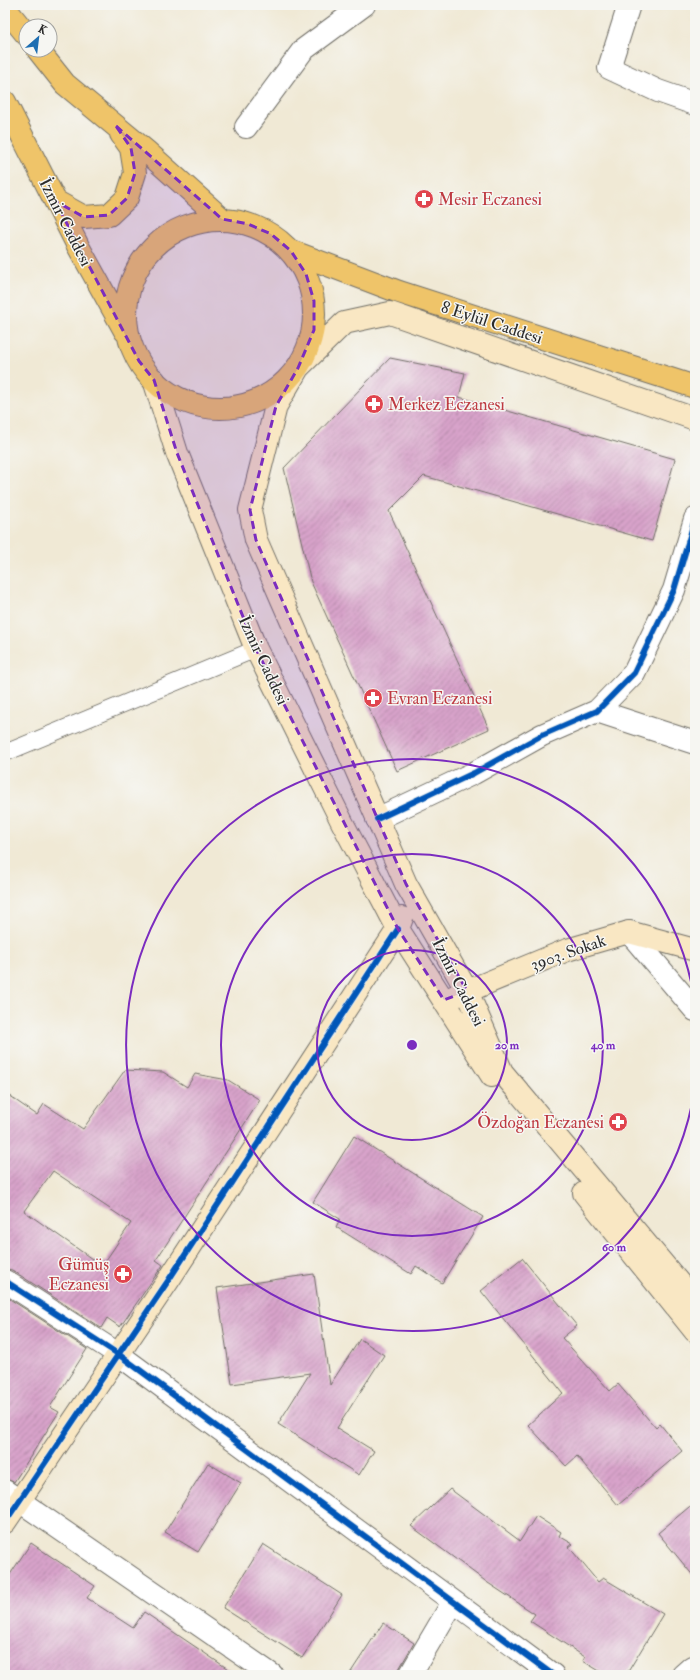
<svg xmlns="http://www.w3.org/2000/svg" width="700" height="1680" viewBox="0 0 700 1680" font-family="'IM FELL Double Pica',serif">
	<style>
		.building { fill: url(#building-hatch); fill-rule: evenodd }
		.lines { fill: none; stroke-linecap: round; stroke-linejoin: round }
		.lane-casing { stroke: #706e66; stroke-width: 18 }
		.street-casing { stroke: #706e66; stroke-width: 24 }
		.secondary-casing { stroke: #706e66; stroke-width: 24 }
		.primary-casing { stroke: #706e66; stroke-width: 24 }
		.lane { stroke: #fff; stroke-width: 16 }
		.street { stroke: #fff; stroke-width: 22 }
		.secondary { stroke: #f9e7c3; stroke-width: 22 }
		.primary { stroke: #efc469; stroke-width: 22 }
		.cycleway-casing { stroke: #f6f6f2; stroke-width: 8 }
		.cycleway { stroke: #0057b8; stroke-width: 6 }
		.marked { fill: #7b2cbf; fill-opacity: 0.2; stroke: #7b2cbf; stroke-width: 3; stroke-dasharray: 8 5; stroke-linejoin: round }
		.ring { fill: none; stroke: #7b2cbf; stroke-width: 2 }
		.labels { text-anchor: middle; stroke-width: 3; stroke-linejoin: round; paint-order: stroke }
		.health-label { font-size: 17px; fill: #be3a42; stroke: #f6f6f2; text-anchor: start }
		.street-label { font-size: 17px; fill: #2b2b2b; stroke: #f6f6f2 }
		.centre { fill: #7b2cbf; stroke: #f6f6f2; stroke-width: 2 }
		.ring-label { font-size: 12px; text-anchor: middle; font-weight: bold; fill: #7b2cbf; stroke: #f6f6f2; stroke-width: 3; stroke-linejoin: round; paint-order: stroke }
	</style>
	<defs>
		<pattern id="building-hatch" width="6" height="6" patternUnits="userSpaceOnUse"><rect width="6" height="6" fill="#d8a3ca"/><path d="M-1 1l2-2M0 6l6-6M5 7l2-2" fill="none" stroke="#af85a4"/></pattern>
	</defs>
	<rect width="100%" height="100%" fill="#f6f6f2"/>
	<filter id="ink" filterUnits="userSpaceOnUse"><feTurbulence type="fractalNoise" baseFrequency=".025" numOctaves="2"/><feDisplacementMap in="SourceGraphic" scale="8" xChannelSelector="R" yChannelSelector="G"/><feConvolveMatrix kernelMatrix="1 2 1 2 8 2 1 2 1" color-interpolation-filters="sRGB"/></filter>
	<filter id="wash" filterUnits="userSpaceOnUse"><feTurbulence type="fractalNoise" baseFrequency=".012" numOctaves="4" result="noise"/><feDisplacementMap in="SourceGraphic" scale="16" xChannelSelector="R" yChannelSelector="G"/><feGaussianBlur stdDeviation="0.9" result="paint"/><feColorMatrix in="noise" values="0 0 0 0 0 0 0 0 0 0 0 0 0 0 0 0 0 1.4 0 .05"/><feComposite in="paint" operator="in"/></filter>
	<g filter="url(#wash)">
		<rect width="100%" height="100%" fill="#f0e9d5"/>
		<g id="blocks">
			<path class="building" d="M390,358L465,373L459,397L675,459L652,541L424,476L389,511L489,729L397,771L311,582L284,468Z
				M125,1070L163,1072L187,1087L195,1074L228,1080L260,1100L156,1260L163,1265L120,1327L107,1318L101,1328L12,1270L5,1269V1093L37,1115L44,1104L83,1129ZM53,1171L131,1223L102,1266L24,1211Z
				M354,1136L483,1217L442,1283L416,1266L411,1274L336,1227L340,1219L313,1202Z
				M522,1258L577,1326L562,1338L610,1391L618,1384L656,1428L660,1424L682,1451L618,1505L577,1456L566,1466L528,1425L563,1393L481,1291Z
				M314,1274L330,1385L360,1339L384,1355L337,1428L374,1451L359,1475L278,1424L310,1373L232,1384L217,1288Z
				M5,1296L87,1349L50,1407L59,1412L14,1482L5,1479Z
				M208,1463L241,1483L198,1552L165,1532Z
				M450,1489L520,1541L536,1516L561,1532L559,1536L573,1544L569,1547L598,1582L603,1578L663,1614L626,1675H606L583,1661L585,1657L530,1621L535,1614L488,1583L411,1526Z
				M695,1502V1578L658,1533Z
				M31,1543L95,1586L87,1598L133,1628L144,1612L237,1675H5V1582Z
				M263,1544L342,1595L302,1658L223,1608Z
				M383,1623L414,1643L399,1669L398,1675H349Z"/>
		</g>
	</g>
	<g filter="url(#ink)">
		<use href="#blocks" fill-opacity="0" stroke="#706e66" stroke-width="1"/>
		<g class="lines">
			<defs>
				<path id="lane" d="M5,753L256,649"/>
				<path id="street" d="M629,5L609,68L658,91L695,104
					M246,127L303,50L364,5
					M597,711L695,743
					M377,819L474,773L542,735L597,711L634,673L674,590L695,519
					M629,932L695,1010
					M5,1281L118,1354L553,1675
					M5,1491L272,1675
					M410,1675L453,1602
					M683,1675L692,1667L695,1671"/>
				<path id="secondary" d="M154,380L177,453L256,649L342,822L398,929L492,1076
					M695,419L390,313L344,323L298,368L276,406L250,510L256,540L406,884L467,991L502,1072L695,1302
					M453,997L567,950L629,932L695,950
					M584,1193L695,1331
					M5,1522L168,1281L398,929L402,918"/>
				<path id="primary" d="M5,8L26,34
					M38,50L65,84L146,151L222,219
					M5,102L78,246L125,331
					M55,201L84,217L109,215L127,198L135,173L131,148L121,134
					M126 314a94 94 0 1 1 188 0a94 94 0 1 1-188 0Z
					M291,251L399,292L695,387"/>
			</defs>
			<use href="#lane" class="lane-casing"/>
			<use href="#street" class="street-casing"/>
			<use href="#secondary" class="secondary-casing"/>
			<use href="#primary" class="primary-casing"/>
			<use href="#lane" class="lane"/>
			<use href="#street" class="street"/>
			<use href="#secondary" class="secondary"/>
			<use href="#primary" class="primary"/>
			<defs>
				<path id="cycleway" d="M377,819L474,773L542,735L597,711L634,673L674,590L695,519
					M5,1281L118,1354L553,1675
					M5,1522L168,1281L398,929"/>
			</defs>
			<use href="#cycleway" class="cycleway-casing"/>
			<use href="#cycleway" class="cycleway"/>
		</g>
	</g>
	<path class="marked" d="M116,126L222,219L248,224L271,234L291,251L306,274L314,301V330L298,368L276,406L250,510L256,540L406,884L467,991L444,1000L398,929L256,649L177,453L154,380L139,361L55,201L84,217L109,215L127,198L135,173L131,148Z"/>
	<g class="ring">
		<circle cx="412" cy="1045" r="95"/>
		<circle cx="412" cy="1045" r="191"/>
		<path d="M695 1087A286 286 0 1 1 695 1003"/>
	</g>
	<defs>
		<symbol id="pharmacy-disc" viewBox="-11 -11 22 22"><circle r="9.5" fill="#e0444e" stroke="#f6f6f2"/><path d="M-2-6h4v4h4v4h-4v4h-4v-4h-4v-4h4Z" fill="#fff"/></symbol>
	</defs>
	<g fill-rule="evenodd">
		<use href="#pharmacy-disc" x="413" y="188" width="22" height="22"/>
		<use href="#pharmacy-disc" x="363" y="393" width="22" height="22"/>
		<use href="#pharmacy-disc" x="362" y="687" width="22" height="22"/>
		<use href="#pharmacy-disc" x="607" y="1111" width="22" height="22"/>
		<use href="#pharmacy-disc" x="112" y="1263" width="22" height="22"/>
	</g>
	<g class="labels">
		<g class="health-label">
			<text x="438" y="205">Mesir Eczanesi</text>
			<text x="388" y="410">Merkez Eczanesi</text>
			<text x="387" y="704">Evran Eczanesi</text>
			<text x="604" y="1128" text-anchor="end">Özdoğan Eczanesi</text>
			<text x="109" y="1270" text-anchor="end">Gümüş<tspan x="109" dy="20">Eczanesi</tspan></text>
		</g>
		<g class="street-label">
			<text transform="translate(66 222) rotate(63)" y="6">İzmir Caddesi</text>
			<text transform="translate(492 322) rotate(18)" y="6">8 Eylül Caddesi</text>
			<text transform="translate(264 660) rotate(65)" y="6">İzmir Caddesi</text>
			<text transform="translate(568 952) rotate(-19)" y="6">3903. Sokak</text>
			<text transform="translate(459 982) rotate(63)" y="6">İzmir Caddesi</text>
		</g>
	</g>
	<circle cx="412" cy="1045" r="6" class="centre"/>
	<g class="ring-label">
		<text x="507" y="1049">20 m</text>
		<text x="603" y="1049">40 m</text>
		<text x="614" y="1251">60 m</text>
	</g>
	<rect width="700" height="1680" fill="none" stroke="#f6f6f2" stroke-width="20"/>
	<g transform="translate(38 38) rotate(28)"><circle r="19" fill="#f6f6f2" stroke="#a5a5a2"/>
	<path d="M0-3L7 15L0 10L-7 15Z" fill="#1f6fb2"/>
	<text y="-6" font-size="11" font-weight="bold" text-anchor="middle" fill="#2b2b2b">K</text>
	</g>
</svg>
